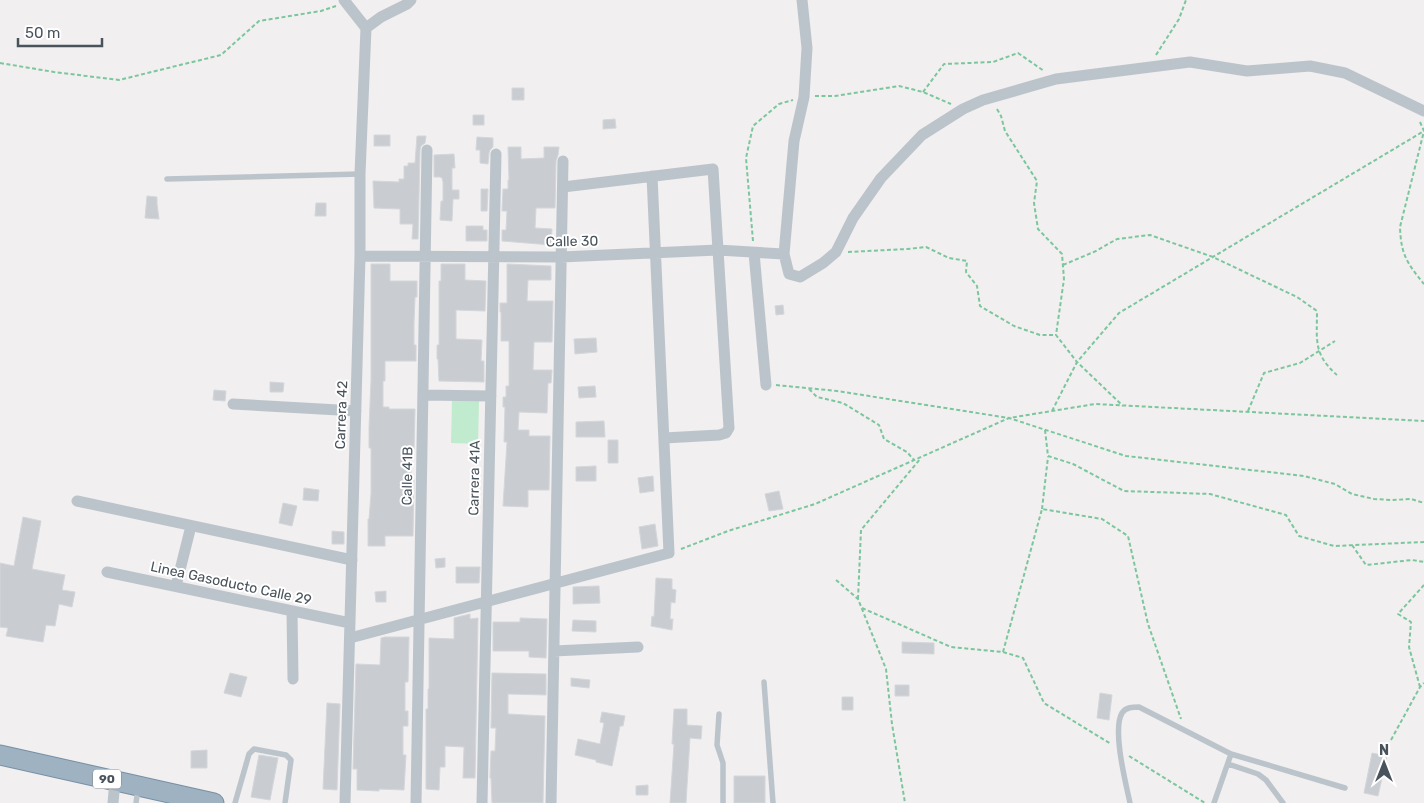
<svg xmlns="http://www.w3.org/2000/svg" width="1424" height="803" viewBox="0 0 1424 803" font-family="Rubik,sans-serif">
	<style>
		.green { fill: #c1ebcf }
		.building { fill: #c9ccd1; stroke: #d3d6da }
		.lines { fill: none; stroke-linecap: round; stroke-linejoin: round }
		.trunk-casing { stroke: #768fa5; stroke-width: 21 }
		.path { stroke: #7cc69e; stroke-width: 2; stroke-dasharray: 4 2.5; stroke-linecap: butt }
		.service { stroke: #bcc4cb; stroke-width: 5.5 }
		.minor { stroke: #bcc4cb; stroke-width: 11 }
		.trunk { stroke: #9eb2c2; stroke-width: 19 }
		.labels { text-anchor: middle; stroke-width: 4; stroke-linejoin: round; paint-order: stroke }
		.shield { fill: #fff; stroke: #80878c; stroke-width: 1 }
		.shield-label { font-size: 12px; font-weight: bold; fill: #49535b }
		.street-label { font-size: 14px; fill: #49535b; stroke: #fff }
	</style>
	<rect width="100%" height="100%" fill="#f1efef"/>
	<path class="green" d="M452,400L479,401L478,444L451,443Z"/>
	<path class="building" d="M512,88H524V100H512Z
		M473,115H484V125H473Z
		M615,119L616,128L603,129V120Z
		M374,135H390V146H374Z
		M417,136H426L425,143L421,146L420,150L418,239H412L413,224H400V209L374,208L373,181L399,182V179H404V166H408V163H415Z
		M477,137L493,138V147L490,150L489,153L488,164L480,163V150H476Z
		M508,147H521V159L544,158V147H559L558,155L556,161L555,208H536L535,228L552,229L551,245L502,241V230H506L507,211H502L503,189H508V180H509Z
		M454,154L455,168H452V190H459V199H453L452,221L440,220L441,201H443V182L442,178L440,177H434V155Z
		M481,189H488L487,211H481Z
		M147,196L157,197V204L159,219L145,218Z
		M316,203H326V216H315Z
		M466,226H483V230H487V241H466Z
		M371,264H390V281H417V297H415L414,322V345H416V361H385V381H383V407H389V409H415L414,449H411V480H414L413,536H385V546H368V519H369L371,494V448H369V428L371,381Z
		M441,264H465V280L486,281L485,311L456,310V339L482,340L481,361H484V382L439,381L438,359H437V345H439V281H441Z
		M507,264L551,266V280H528L527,301H553L552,342H534L533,370H552L551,383H548L547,413L519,412L518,430H529V436H550L549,490H528V507L503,506L507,442H504L505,407H503V397H506V386H509V341H501V312H500V303H507Z
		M783,305L784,314L776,315L775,306Z
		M596,338L597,352L575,354L574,339Z
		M270,382L284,383L283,392H270Z
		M595,386L596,397L579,398L578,387Z
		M214,390L226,391L225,401L213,400Z
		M604,421L605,437H576V422Z
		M608,440H618V463H608Z
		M596,466V481H576V467Z
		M653,476L654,491L640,493L638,478Z
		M304,488L319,490L318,501L303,500Z
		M779,491L783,509L769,511L765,494Z
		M283,503L297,506L292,526L279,523Z
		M23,517L41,521L32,569L65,575L62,590L75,592L72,607L59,604L55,626L46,625L43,642L6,636L8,628L0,627V563L14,566Z
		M655,524L658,546L642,549L639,527Z
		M332,531L344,532V544H332Z
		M445,558V567L436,568L435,559Z
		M456,567H480L479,583H456Z
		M656,578L672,579V589L676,590L675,603L671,602L670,619H673L672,630L651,626L652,616L654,617Z
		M599,586L600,603L573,604V587Z
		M386,591V602H376L375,592Z
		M470,614V619L478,618L475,778H463L464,747L445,746V767H440L439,790L426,789V709H428V689H429V638L454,639V618Z
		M520,618L547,619L546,658L529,657V651H493V622H520Z
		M573,620L596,621V632L572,631Z
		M385,637H409L408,682H405V711H408V726H403V755H406L404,790L379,789V791L357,790V769H353L356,664L380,665L381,638Z
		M902,642L934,643V654L902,653Z
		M230,673L247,677L241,697L224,693Z
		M492,673L546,674V695L508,694V714L545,716L543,803H492L491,778H490L491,751H495L496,728H491Z
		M571,678L590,680L589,688L571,686Z
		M895,685H909V696H895Z
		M1100,693L1112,695L1109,720L1097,718Z
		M842,697H853V710H842Z
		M327,703L340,704L337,790L323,789Z
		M674,709H687V725L702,726L701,739L690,738L686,803H670L674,744H672Z
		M602,712L625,716L623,726H620L612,766L596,762V760L575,755L578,739L600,744L604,723L600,722Z
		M207,750V768H191V751Z
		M1372,753L1387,756L1378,796L1364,793Z
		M259,755L278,758L270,800L251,797Z
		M734,776H765V803H734Z
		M648,785V795H636V786Z"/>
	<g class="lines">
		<defs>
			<path id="trunk" d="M0,755L214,803"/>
		</defs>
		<use href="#trunk" class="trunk-casing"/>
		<path class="path" d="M1156,55L1179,19L1186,0
			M0,63L54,72L119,80L221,55L259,21L321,11L336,6
			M923,92L944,64L993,62L1018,53L1044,71
			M815,96H835L899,86L923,92L951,104
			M997,109L1001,116L1005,131L1037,181L1034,203L1038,229L1062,254L1064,279L1056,335L1077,362L1123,406
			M1420,122L1424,131L1400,227C1401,255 1407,263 1424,284
			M753,241L746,158L753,126L779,104L793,100
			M848,252L907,249L926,247L949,258L967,261L966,272L977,286L980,306L1014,326L1040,335H1056
			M1063,265L1096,251L1117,239L1150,235L1213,257L1297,297L1317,311C1317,340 1313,354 1337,375
			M776,385L837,391L1009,418L1126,456L1304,476L1335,484L1352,494L1374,499L1392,500L1411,499L1424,503
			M809,389L817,397L843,403L879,425L884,439L907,452L914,460
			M1052,411L1077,362L1119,313L1424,131
			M1248,411L1264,373L1300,363L1335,341
			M1045,430L1048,456L1073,464L1124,491L1210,494L1286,515L1299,536L1334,546L1424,542
			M1042,509L1048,457
			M1352,545L1366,565L1412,560L1424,562
			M681,549L728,531L815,504L1009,418L1095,404L1424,421
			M836,580L858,599L886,669L892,724L905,803
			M858,599L861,530L921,458
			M862,608L951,647L1003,652L1023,658L1044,703L1111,744
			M1003,652L1042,509L1102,519L1128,536L1148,624L1181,719
			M1420,687L1409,647L1411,622L1398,614L1424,585
			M1391,740L1420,687L1424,683
			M1129,756L1205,803"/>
		<path class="service" d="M167,179L360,174
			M764,682L773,803
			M719,714L717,745L723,763V803
			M1228,764L1258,774L1266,780L1283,803
			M136,803L138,788
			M235,803L249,754L254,749L286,755L291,760L285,803
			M1130,803C1126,784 1112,730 1122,713C1126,707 1133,707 1139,707L1231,754L1345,788
			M1214,803L1231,754"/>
		<path class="minor" d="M344,0L366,28
			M802,0L807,48L804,97L794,141L784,254L789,274L800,277L823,263L836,252L853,218L881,178L922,135L963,109L983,100L1056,79L1190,62L1247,71L1310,66L1345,73L1424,111
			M366,28L381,17L407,4L411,0
			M563,187L713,169L729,428L726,433L719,435L664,438
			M754,253L766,385
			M360,256L561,257L718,250L784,254
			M423,395L491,396
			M233,404L356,411
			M77,501L352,560
			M107,572L350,623
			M176,586L191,526
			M292,611L293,679
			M350,638L669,553L652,176
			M554,651L638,647
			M113,803L115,781
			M345,803L360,256V174L366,28
			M416,803L427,150
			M482,803L496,154
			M551,803L563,161"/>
		<use href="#trunk" class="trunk"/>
	</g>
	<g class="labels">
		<rect class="shield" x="93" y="769.5" width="28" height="19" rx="4"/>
		<g class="shield-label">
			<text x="107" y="783">90</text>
		</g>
		<g class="street-label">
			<text transform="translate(572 241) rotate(-1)" y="5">Calle 30</text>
			<text transform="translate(341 415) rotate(-88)" y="5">Carrera 42</text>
			<text transform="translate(407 476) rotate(-89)" y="5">Calle 41B</text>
			<text transform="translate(474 478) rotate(-89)" y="5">Carrera 41A</text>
			<text transform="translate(231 583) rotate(12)" y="5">Linea Gasoducto Calle 29</text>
		</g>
	</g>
	<g transform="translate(1384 763)" stroke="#ffffff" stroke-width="4" paint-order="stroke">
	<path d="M0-4L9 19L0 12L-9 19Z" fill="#49535b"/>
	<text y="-8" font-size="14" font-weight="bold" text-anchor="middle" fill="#49535b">N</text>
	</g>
	<path d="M18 38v8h84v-8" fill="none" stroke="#49535b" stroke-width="2.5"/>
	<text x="25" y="38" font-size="15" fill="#49535b" stroke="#ffffff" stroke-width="4" paint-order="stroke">50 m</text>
</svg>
